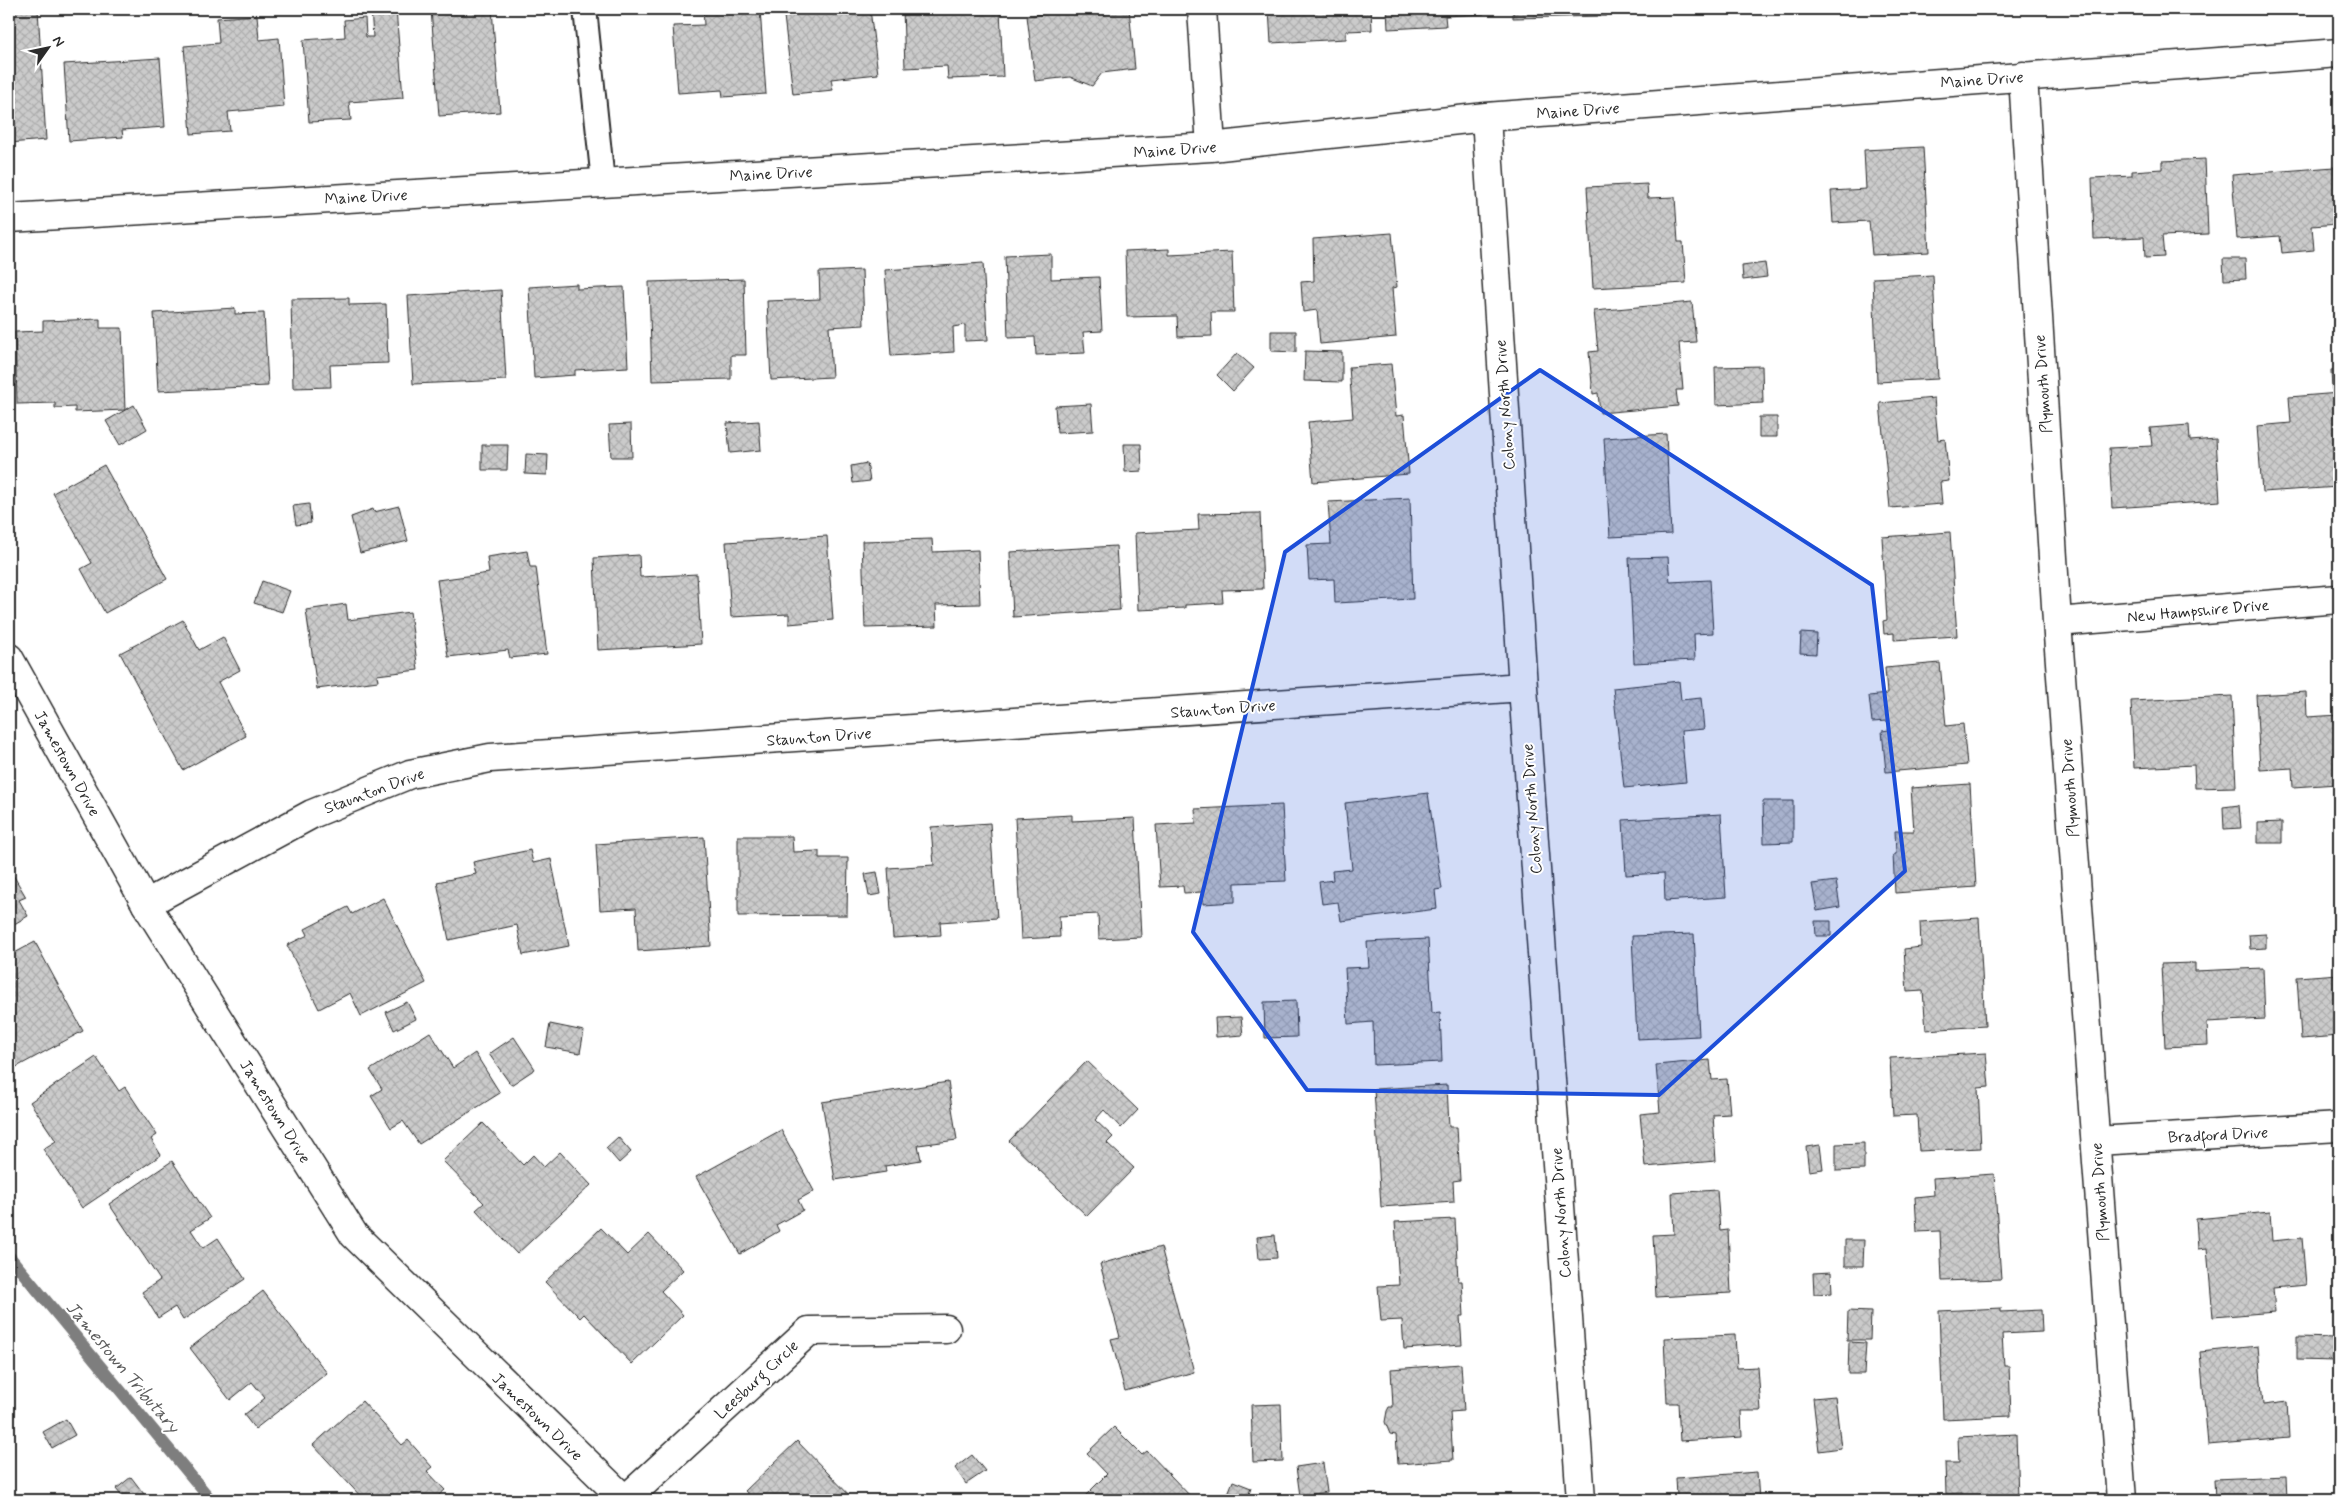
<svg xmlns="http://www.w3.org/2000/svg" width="2348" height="1509" viewBox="0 0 2348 1509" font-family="Mynerve,sans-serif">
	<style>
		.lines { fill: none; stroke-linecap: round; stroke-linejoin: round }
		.stream { stroke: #7e7e7e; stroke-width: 12 }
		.building { fill: url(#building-cross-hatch); stroke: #2b2b2b }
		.service-casing { stroke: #2b2b2b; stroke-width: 26 }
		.minor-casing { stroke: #2b2b2b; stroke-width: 31 }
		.tertiary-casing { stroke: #2b2b2b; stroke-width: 31 }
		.service { stroke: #fff; stroke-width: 22 }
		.minor { stroke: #fff; stroke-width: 28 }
		.tertiary { stroke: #fff; stroke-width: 28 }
		.marked { fill: #1d4ed8; fill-opacity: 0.2; stroke: #1d4ed8; stroke-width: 4; stroke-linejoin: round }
		.labels { text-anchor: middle; stroke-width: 4; stroke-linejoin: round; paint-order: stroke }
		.street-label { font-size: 16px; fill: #2b2b2b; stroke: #fff }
		.water-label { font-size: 18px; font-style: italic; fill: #5c5c5c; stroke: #fff }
	</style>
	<defs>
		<pattern id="building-cross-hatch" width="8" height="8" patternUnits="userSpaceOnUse" patternTransform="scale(1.25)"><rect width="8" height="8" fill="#cbcbcb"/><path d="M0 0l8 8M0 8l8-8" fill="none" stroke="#aeaeae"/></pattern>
	</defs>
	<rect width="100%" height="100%" fill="#fff"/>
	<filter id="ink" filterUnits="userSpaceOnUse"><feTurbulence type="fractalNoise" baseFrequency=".02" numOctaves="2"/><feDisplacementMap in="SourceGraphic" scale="10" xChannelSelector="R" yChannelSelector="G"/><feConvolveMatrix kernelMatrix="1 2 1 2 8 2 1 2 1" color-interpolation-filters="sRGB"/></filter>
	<g filter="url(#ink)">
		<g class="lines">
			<path class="stream" d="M9,1256L211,1500"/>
		</g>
		<path class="building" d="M9,9H38L46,140L9,143Z
			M371,9H396L403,98L349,102L351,120L309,122L303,40L345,37L344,20L365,18L366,37H373Z
			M431,9H492L500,112L439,116Z
			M703,9H760L766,94L723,97L722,90L678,93L673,26L704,25Z
			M816,9H870L878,74L831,79L833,90L793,94L784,16L816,12Z
			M903,9H1000L1003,77L948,79L947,66L905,68Z
			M1089,9H1129L1135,69L1102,73L1092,86L1070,77L1035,81L1027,16Z
			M1269,9H1371L1372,30L1346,31V39L1271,43Z
			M1387,9H1483L1484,14L1445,16L1446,26L1388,29Z
			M1513,9H1606V16L1513,18Z
			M1821,9H1852L1821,11Z
			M257,15L259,40L279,38L284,107L228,112L230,131L191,134L184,46L219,43L217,18Z
			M160,58L165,127L122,130L123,137L69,141L64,64Z
			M1923,147L1929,252L1872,255L1869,221L1833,223L1831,191L1866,189L1864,150Z
			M2205,159L2208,234L2162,236L2164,257L2145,258L2144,237L2094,239L2092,178L2132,176V171L2162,169V161Z
			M2334,167L2338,224L2312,226L2314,250L2282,253L2280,236L2237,239L2232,175Z
			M1647,184L1648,198L1675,197L1678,242H1683L1686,283L1593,288L1587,187Z
			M1392,233L1397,287L1392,288L1396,337L1320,344L1317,310L1303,312L1301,282L1314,281L1313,239Z
			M1169,249V255L1232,252L1234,312H1211L1212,336L1178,337L1177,316L1127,317L1125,251Z
			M1051,254V279L1099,277L1102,331L1083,332L1085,353L1036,355L1035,337L1008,338L1005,256Z
			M2223,259H2245L2246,279L2224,280Z
			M983,263L988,340L965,341V325L953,327L954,352L891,356L885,270Z
			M1765,263L1767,277L1743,280L1742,266Z
			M862,270L864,325L829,327L832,377L771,380L767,301L820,299L819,272Z
			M1933,275L1938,379L1877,382L1873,278Z
			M744,279L746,355H731V379L652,381L649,282Z
			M577,284V289L624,287L628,367L575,370V375L534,378L529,287Z
			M501,290L506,380L413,384L408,296Z
			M349,298V305L386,304L388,363L330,365L331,387L293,388L291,299Z
			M1692,302L1696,342L1679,343L1683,390H1676L1678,406L1600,413L1598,393L1593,394L1589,352L1598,351L1594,311Z
			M235,308V314L264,313L268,386L158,391L154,313Z
			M100,319V328H122L125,410L75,412V407L55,408V403L17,404L15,332L43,331V321Z
			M1271,331H1296V352L1271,351Z
			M1305,351L1342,352V382L1304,381Z
			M1237,353L1254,368L1233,391L1217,375Z
			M1391,364L1396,416L1404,415L1409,474L1313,482L1308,422L1353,418L1349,367Z
			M1762,366L1763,403L1716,405L1715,367Z
			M2339,369V390H2332L2331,370Z
			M2339,393V487L2262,492L2257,426L2291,423L2289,397Z
			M1934,398L1938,440L1945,439L1949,481L1940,482L1942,504L1890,508L1880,403Z
			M1091,404L1093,431L1057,433L1055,406Z
			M134,405L147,429L120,445L106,421Z
			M1759,417H1777V437H1759Z
			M759,421L761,450L730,453L727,423Z
			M631,424L632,457H611L609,425Z
			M2189,425L2190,441L2216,439L2220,501L2112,508L2109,448L2152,446L2150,428Z
			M1666,434L1671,534L1610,537L1604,438Z
			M1124,444H1141L1142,471L1125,472Z
			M482,445H508L507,470H482Z
			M526,454L548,455L547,475L525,474Z
			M867,463L870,481L853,483L851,466Z
			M104,465L167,579L105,613L81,569L92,563L53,493Z
			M1410,498L1413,599L1335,603L1334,579L1309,580L1307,545L1331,544L1328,502Z
			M309,504L311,523L296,525L293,506Z
			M399,506L408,541L360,553L351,517L373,509L374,512Z
			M1260,513L1263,589L1222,590L1223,603L1185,605V608L1138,610L1135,533L1199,530L1198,514Z
			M1950,532L1957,636L1894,640V633L1884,634L1883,621L1887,620L1882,537Z
			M827,536L833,620L789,624V614L731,617L726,542Z
			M932,539L933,552L978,550L980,604L936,605L937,626L865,628L862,541Z
			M1116,546L1120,610L1013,617L1010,552Z
			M527,551L530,567H536L547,654L510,658L508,650L448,657L437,580L489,573L487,557Z
			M639,555L640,577L697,574L701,644L598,650L594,558Z
			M1668,557L1670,582L1710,580L1713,633L1694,634L1695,660L1634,663L1629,558Z
			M262,581L290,591L282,612L254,603Z
			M346,604L348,620L410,612L418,670L377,675L378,681L317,689L306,610Z
			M183,620L199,650L223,637L240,670L218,682L246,736L183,770L120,653Z
			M1801,633L1817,634L1816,654L1800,653Z
			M1940,663L1946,726L1963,724L1967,765L1886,772L1882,731L1889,730L1888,721L1872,722L1869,696L1887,694L1885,668Z
			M1679,681L1681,700L1701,698L1704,729L1681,731L1686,782L1624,788L1613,688Z
			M2306,692L2307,717L2339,715V768H2336L2337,784L2293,787L2292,768L2260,770L2256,695Z
			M2232,696L2236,787L2195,788L2194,765L2134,768L2131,701Z
			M1970,784L1976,887L1895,893L1893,855L1896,854L1895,831H1914L1911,788Z
			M1428,793L1442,889L1435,890L1437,909L1341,921L1338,902L1322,904L1319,882L1333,880L1332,871L1352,869L1345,803Z
			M1763,801H1793V842L1764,843Z
			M1282,805L1286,881L1235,883V902L1203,904L1202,892L1184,893L1183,886L1160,887L1156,825L1196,823L1195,809Z
			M2239,805L2241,828L2224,829L2223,807Z
			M1721,814L1726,897L1665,901L1664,873L1626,875L1623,820Z
			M1072,815V821L1135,818L1141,937L1099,939L1098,914L1059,916L1060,937L1021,939L1015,818Z
			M2282,822V843H2258V823Z
			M990,823L997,918L940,922L941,935L893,938L888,868L934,865L931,827Z
			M738,836H792L793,852L819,851V858H848L847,915L738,916Z
			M704,837L711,946L638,951L636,908L600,910L596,844Z
			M530,850L533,863L551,859L569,946L523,955L517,925L449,940L437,882L476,874L473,862Z
			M9,868L26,897L19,900L28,916L9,927Z
			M877,872L881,894L869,896L865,874Z
			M1836,881L1840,907L1817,911L1812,884Z
			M383,898L426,983L361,1016L350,993L319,1009L287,945L308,935L305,929L348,907L352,914Z
			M1979,918L1985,1026L1926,1030L1923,991L1907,992L1904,949L1921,947L1920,922Z
			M1815,921H1831V936H1816Z
			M1694,934L1699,1036L1637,1039L1632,936Z
			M2266,934V948L2250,949L2249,935Z
			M1428,939L1432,1013L1440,1012L1442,1062L1374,1065L1373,1022L1348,1024L1345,968L1369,967L1367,942Z
			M35,942L83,1031L9,1071V956Z
			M2195,963V971L2263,968L2265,1019L2207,1022L2208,1045L2165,1047L2161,964Z
			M2339,974V1036L2301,1039L2297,977Z
			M1296,1001L1297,1037L1265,1038L1264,1002Z
			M407,1002L416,1019L394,1030L386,1012Z
			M1241,1017L1243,1035L1216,1037L1215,1018Z
			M550,1024L584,1031L580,1053L546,1047Z
			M430,1032L453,1068L475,1053L500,1093L419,1144L403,1121L391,1128L371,1096L382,1089L370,1070Z
			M514,1037L535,1069L511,1085L489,1054Z
			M1986,1053L1989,1087L1978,1088L1981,1148L1919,1151L1917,1115L1893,1116L1890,1058Z
			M96,1057L119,1091L125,1087L157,1135L151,1139L161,1155L82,1208L43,1149L56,1141L30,1102Z
			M1710,1060L1712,1080L1727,1079L1730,1114L1713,1115L1716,1161L1645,1167L1640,1114L1660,1112L1656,1065Z
			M1087,1061L1138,1110L1121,1128L1104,1110L1095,1120L1113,1137L1107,1143L1134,1168L1087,1216L1009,1141Z
			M948,1082L957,1140L918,1145L921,1160L885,1166L886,1172L835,1180L822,1102Z
			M1447,1085L1449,1127H1457L1460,1180L1453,1181L1454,1202L1381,1207L1374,1089Z
			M483,1123L523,1165L533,1155L544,1167L560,1152L591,1185L517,1254L476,1210L484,1203L443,1161Z
			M781,1130L814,1191L798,1200L803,1210L776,1225L779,1231L740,1254L696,1177Z
			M618,1137L631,1152L619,1163L606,1148Z
			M1864,1143V1170L1836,1171V1144Z
			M1820,1145L1823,1169L1809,1171L1806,1147Z
			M172,1161L210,1218L191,1230L203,1248L218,1238L245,1279L183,1320L175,1307L158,1318L142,1292L160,1280L109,1204Z
			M1994,1174L2001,1279L1942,1281L1940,1231L1917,1232L1915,1197L1934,1195L1933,1178Z
			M1717,1190L1720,1231L1728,1230L1731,1293L1656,1297L1653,1235L1674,1234L1672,1193Z
			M2270,1212L2272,1241L2302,1238L2306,1285L2273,1288L2275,1312L2213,1317L2207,1248L2198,1249L2196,1219Z
			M1455,1219L1458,1281H1462L1464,1316H1460L1462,1345L1404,1349L1402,1320L1381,1321L1378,1286L1399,1285L1395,1222Z
			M601,1228L627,1255L649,1234L683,1270L661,1291L683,1315L632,1364L584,1314L580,1318L545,1282Z
			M1275,1235L1277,1258L1259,1259L1257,1237Z
			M1845,1240H1864L1863,1266H1845Z
			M1161,1247L1194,1372L1125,1391L1111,1339L1120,1337L1100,1264Z
			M1831,1272L1832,1293L1814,1294L1813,1273Z
			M263,1291L327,1373L255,1429L244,1415L265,1398L252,1382L230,1400L190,1348Z
			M2001,1308V1312L2041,1310L2042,1332L2002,1334L2004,1366H2009L2011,1416L1943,1419L1939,1311Z
			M1848,1311L1871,1312L1870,1340H1847Z
			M1735,1335L1737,1368L1758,1367L1761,1411H1741L1742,1437L1680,1441L1678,1403H1667L1664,1338Z
			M2297,1337L2336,1338V1361L2297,1360Z
			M1849,1342L1866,1343L1864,1374H1848Z
			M2258,1346L2263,1405L2287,1402L2289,1438L2208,1445L2200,1352Z
			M1461,1364L1464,1411L1450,1412L1453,1460L1398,1464L1396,1435L1390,1434L1385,1422L1387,1411L1389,1407H1393L1391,1369Z
			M1835,1396L1841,1448L1819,1451L1813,1398Z
			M362,1401L402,1445L408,1440L432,1467L427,1471L445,1490L433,1500H364L313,1445Z
			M1281,1404L1283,1461L1253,1462L1251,1405Z
			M66,1419L75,1435L52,1448L43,1432Z
			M1114,1427L1142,1455L1147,1451L1194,1500H1081L1107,1474L1087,1453Z
			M2016,1434L2018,1500H1963L1962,1493L1946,1494L1945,1463H1959L1958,1437Z
			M797,1441L854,1500H755L745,1491Z
			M972,1455L985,1471L966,1484L955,1468Z
			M1323,1463L1327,1492L1300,1496L1296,1467Z
			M1757,1472L1759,1500H1669L1668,1498L1677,1497L1676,1478Z
			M2286,1476L2287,1500H2215L2214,1479Z
			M131,1477L147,1498L143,1500H125L116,1489Z
			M1233,1481L1251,1488L1247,1500H1237L1227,1496Z"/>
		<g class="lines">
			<defs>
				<path id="service" d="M585,9L603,182"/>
				<path id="minor" d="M1202,9L1211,147
					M2023,76L2057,622L2122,1500
					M1486,117L1523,687L1581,1500
					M9,218L1211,147L1486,117L2339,53
					M2057,622L2339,599
					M146,904L312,814L410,774L490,758L1523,687
					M2096,1141L2339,1127
					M625,1500L809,1331L946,1329"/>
				<path id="tertiary" d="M9,658L146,904L354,1235L625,1500"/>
			</defs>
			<use href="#service" class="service-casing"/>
			<use href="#minor" class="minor-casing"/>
			<use href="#tertiary" class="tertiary-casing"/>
			<use href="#service" class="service"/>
			<use href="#minor" class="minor"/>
			<use href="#tertiary" class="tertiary"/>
		</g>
	</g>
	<path class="marked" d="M1540,370L1872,585L1905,871L1659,1095L1307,1090L1193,932L1285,552Z"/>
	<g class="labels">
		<g class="street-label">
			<text transform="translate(1982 79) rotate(-4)" y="6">Maine Drive</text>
			<text transform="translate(1578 110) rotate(-4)" y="6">Maine Drive</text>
			<text transform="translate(1175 149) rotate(-4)" y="6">Maine Drive</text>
			<text transform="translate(771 173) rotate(-3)" y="6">Maine Drive</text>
			<text transform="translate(366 196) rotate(-3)" y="6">Maine Drive</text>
			<text transform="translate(2042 384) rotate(-94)" y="6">Plymouth Drive</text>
			<text transform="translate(1504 405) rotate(-94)" y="6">Colony North Drive</text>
			<text transform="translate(2198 610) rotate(-5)" y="6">New Hampshire Drive</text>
			<text transform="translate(1223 708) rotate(-4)" y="6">Staunton Drive</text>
			<text transform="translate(819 736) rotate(-4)" y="6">Staunton Drive</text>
			<text transform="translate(68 763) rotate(61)" y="6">Jamestown Drive</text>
			<text transform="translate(2069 788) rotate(-94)" y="6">Plymouth Drive</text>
			<text transform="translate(374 790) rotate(-20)" y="6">Staunton Drive</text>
			<text transform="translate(1531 809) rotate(-94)" y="6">Colony North Drive</text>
			<text transform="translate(276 1111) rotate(58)" y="6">Jamestown Drive</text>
			<text transform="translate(2218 1134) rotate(-3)" y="6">Bradford Drive</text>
			<text transform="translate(2099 1192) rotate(-94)" y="6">Plymouth Drive</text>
			<text transform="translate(1560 1213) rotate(-94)" y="6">Colony North Drive</text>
			<text transform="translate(756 1379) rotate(-43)" y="6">Leesburg Circle</text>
			<text transform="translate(538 1416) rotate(44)" y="6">Jamestown Drive</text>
		</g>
		<g class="water-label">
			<text transform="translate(123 1367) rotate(50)" y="6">Jamestown Tributary</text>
		</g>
	</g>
	<rect width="2348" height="1509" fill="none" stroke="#fff" stroke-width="30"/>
	<rect x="15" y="15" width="2318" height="1479" fill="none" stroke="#2b2b2b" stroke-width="2" filter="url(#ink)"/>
	<g transform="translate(48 48) rotate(57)" stroke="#ffffff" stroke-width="4" paint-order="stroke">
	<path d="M0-4L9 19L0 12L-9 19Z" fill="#2b2b2b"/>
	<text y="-8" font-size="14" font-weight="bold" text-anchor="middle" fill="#2b2b2b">N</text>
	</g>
</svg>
